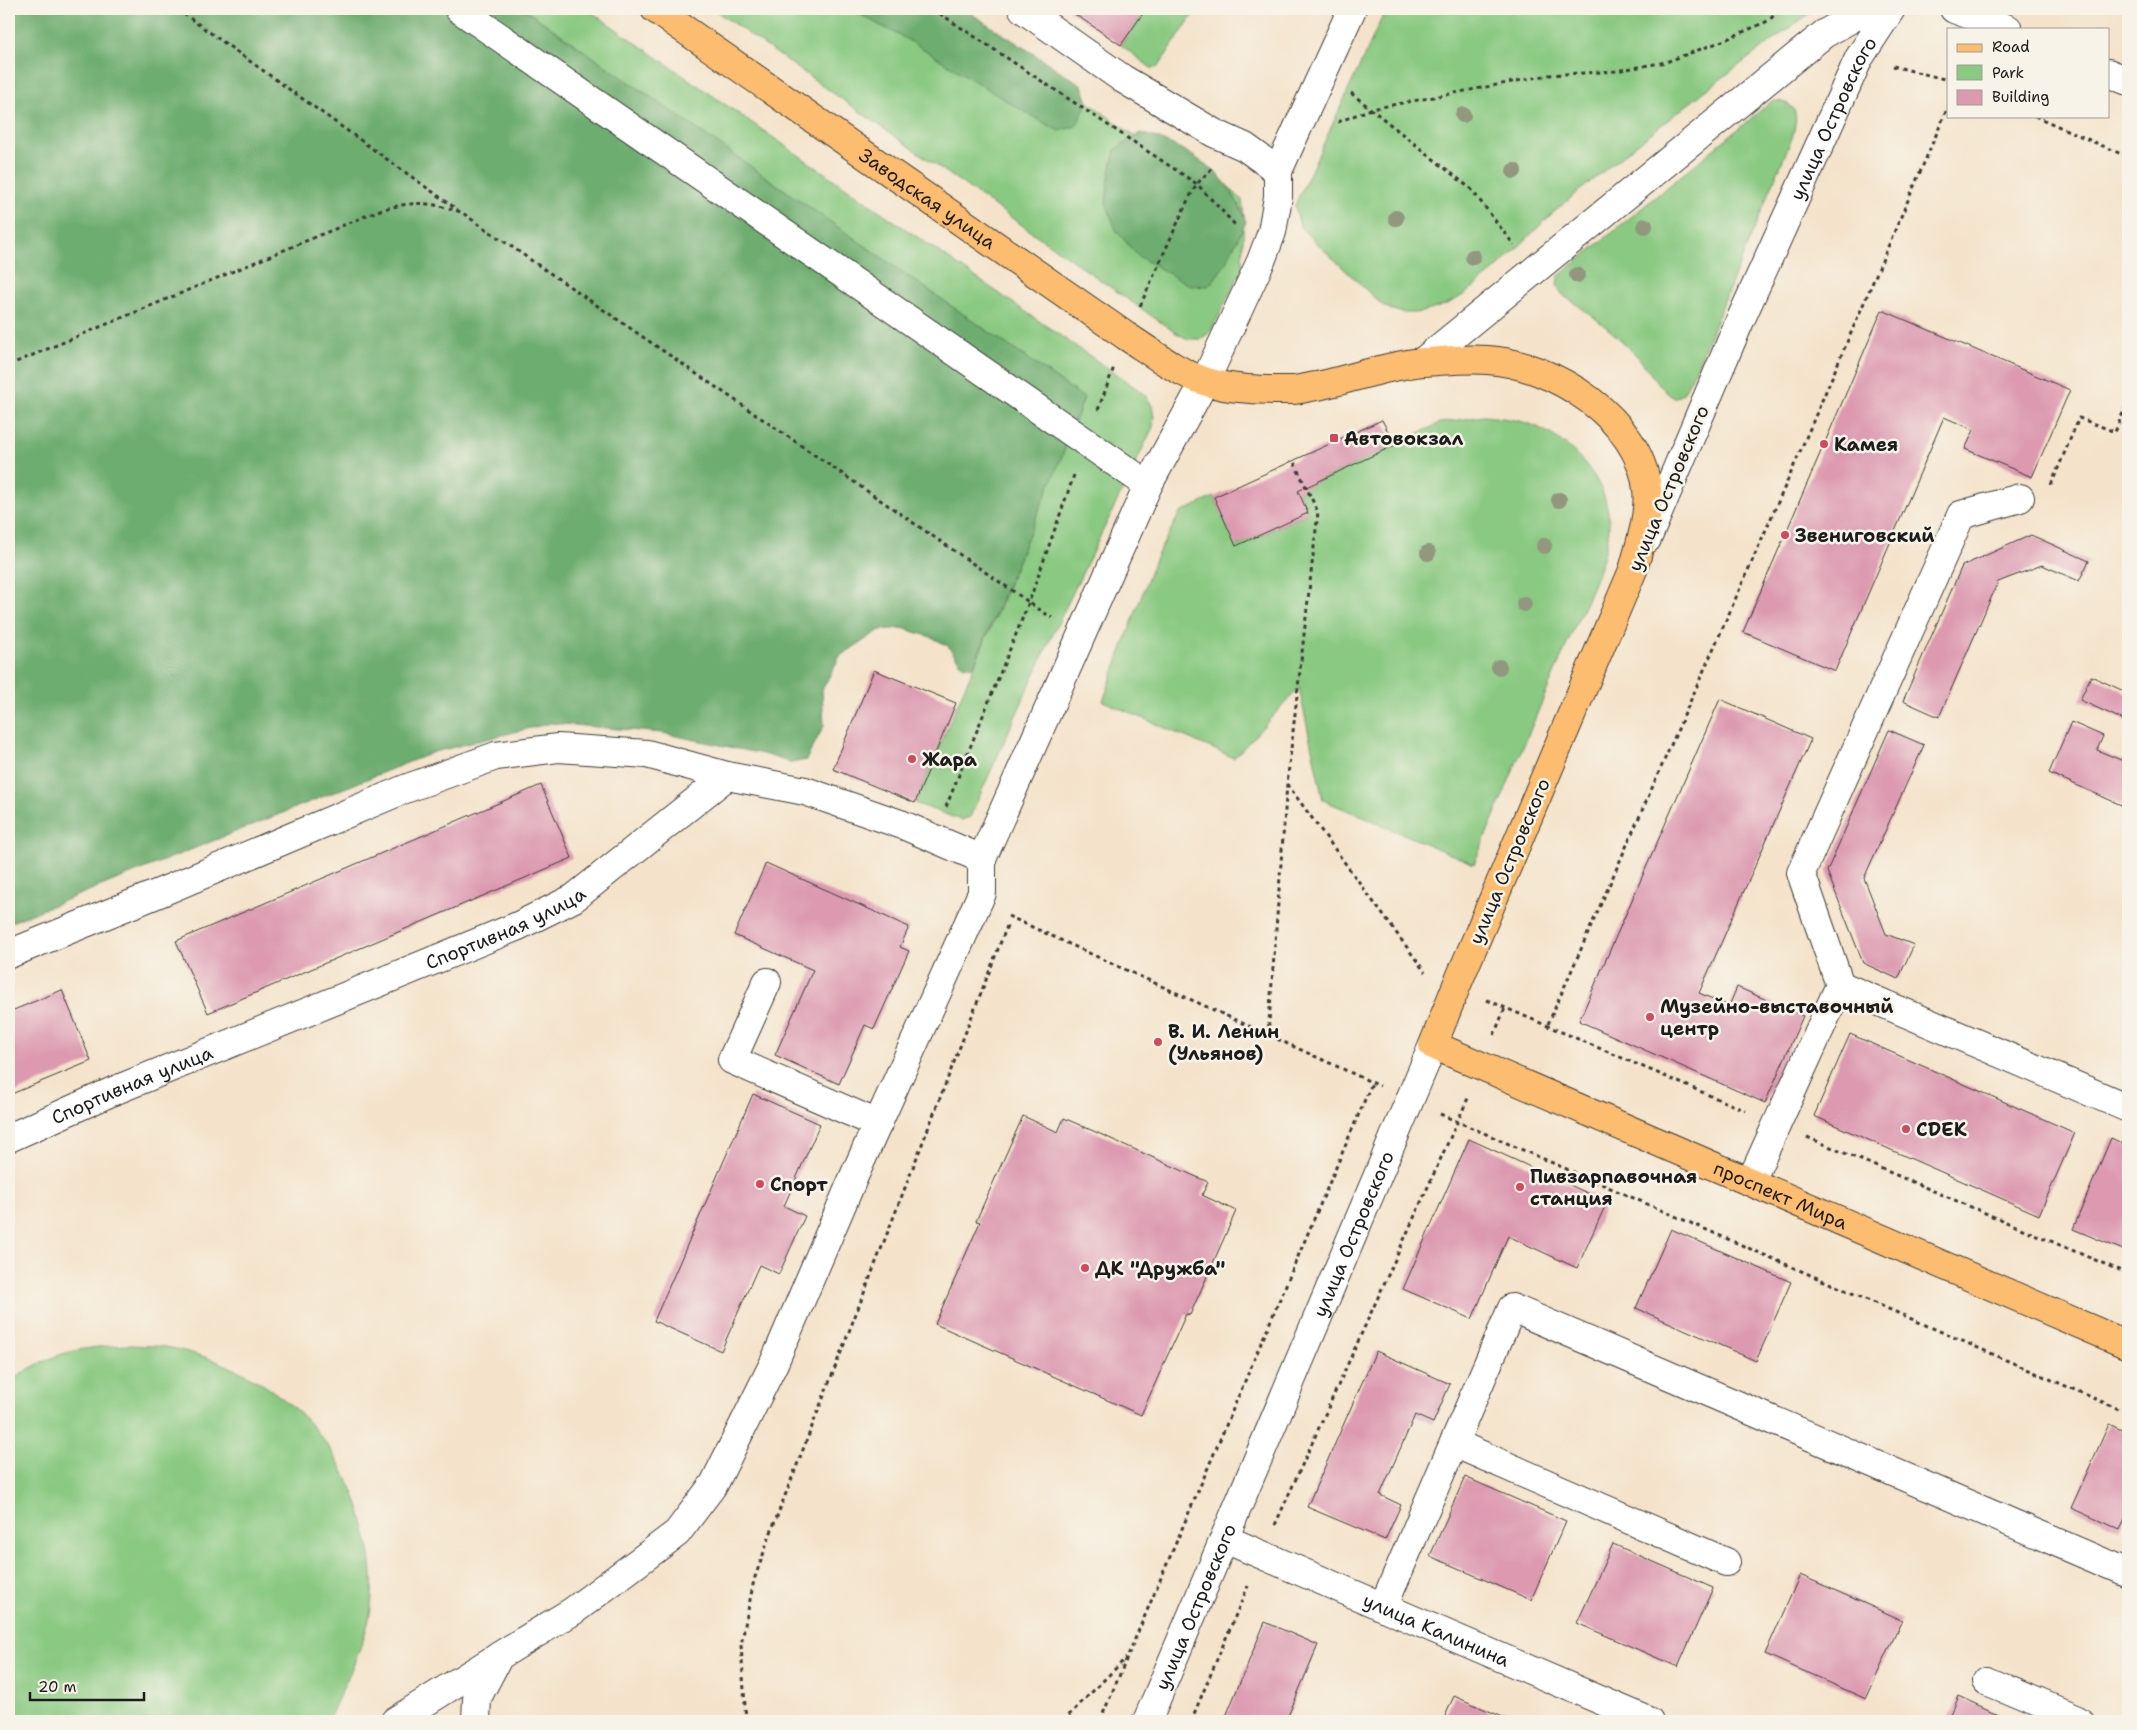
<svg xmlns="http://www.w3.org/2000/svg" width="2137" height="1730" viewBox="0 0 2137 1730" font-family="'Shantell Sans',sans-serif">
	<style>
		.green { fill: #89c981; stroke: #52724e }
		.forest { fill: #6ead6f; stroke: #456446 }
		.building { fill: #dc99b0 }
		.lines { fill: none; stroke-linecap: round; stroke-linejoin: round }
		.minor-casing { stroke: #3c3a36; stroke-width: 30 }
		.major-casing { stroke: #3c3a36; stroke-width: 30 }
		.path { stroke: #3c3a36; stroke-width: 3; stroke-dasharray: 4 4; stroke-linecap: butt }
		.minor { stroke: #fff; stroke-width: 28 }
		.major { stroke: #fcbd6f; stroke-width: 28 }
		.tree { fill: #92977e }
		.poi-dot { fill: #d1495b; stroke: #f7f3e8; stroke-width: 2 }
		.labels { text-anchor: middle; stroke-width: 5; stroke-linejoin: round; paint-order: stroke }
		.street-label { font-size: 19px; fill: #1c1c1c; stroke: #f7f3e8 }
		.poi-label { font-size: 19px; font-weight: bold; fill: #1c1c1c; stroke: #f7f3e8; text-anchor: start }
	</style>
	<rect width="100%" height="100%" fill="#f7f3e8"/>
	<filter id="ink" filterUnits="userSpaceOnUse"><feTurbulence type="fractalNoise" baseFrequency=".02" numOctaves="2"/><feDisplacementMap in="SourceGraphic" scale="10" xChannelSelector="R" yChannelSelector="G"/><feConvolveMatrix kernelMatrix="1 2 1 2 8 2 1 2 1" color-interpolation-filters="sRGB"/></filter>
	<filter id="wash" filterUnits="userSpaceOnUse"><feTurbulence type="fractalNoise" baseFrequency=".0096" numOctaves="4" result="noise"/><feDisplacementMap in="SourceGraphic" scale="20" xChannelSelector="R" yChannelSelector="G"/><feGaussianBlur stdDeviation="1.12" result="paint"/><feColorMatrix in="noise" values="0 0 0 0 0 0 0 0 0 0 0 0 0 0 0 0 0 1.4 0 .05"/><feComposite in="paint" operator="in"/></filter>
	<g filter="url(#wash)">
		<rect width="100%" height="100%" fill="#f4e3ca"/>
		<path class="green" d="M524,9H587L1139,390L1147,397L1152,406L1154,417L1153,427L1050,640L970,817L961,820L915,803L1002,601L1036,516L1062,456L1083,398Z
			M713,9H961L1192,178L1225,183L1242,200L1244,216L1242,269L1211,331L1201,339H1188L1176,333Z
			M1146,9H1197L1158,67L1151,68L1121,45Z
			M1386,9H1816C1729,71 1643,138 1561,206C1528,234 1486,286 1449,303C1425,313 1403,319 1381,304L1300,227L1295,205Z
			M1772,101C1800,101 1798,117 1792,138L1696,369L1683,394L1674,398C1657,387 1649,369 1636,355C1614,332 1590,313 1564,296C1558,289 1555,285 1559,276Z
			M1483,416C1504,418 1527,420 1545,431C1580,450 1610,486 1609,527C1607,564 1578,617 1564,651C1533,722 1504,793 1474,864L1323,800L1299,688L1234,758L1103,701L1155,559L1180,513L1214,497L1237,546L1308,513L1298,491L1440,423Z
			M130,1345C143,1346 158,1345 171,1348C263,1367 336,1426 362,1518C370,1546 375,1579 371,1608C367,1641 342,1689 328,1721H9V1381C54,1352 77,1347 130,1345Z"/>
		<path class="forest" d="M9,9H524L1084,398L1062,456L973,667L962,665L948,646L931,637L902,628L880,630L840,656L822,690L824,726L806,760L792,763L763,754L662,733L551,723L434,752L9,923Z
			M852,9H964L1082,85L1088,102L1076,126L1059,131C1012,106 967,76 922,48C899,34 874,24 852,9Z
			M1140,133C1169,140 1207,160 1226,184C1235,196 1241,209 1246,222L1224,266L1209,286L1189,285L1138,256L1116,230L1106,203L1109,177L1115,150Z"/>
		<g id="blocks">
			<path class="building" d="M1067,9H1146L1121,45Z
				M1882,310L2070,390L2032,477L1965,449L1974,430L1944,417L1835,671L1743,632Z
				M1382,420L1395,445L1298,491L1308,513L1236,546L1214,497Z
				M2031,535L2089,561L2079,581L2042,565L1998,582L1939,717L1903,701L1962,566Z
				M874,670L956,703L915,803L833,769Z
				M2091,676L2128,693V722L2080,700Z
				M1720,699L1811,739L1699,993L1729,1006L1737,987L1803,1016L1765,1103L1579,1021Z
				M2071,722L2103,736L2097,750L2128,763V808L2049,773Z
				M1889,730L1924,745L1864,878L1886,934L1914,945L1898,979L1863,963L1827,871Z
				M541,785L572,858L208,1013L176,941Z
				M766,863L909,927L900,947L909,951L874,1029L865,1025L839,1084L775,1055L813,970L734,935Z
				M62,990L91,1061L9,1095V1012Z
				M1850,1034L2075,1133L2039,1215L1814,1116Z
				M753,1094L820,1124L784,1206L805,1216L779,1274L759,1265L721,1351L654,1321Z
				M1023,1116L1058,1132L1064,1118L1208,1182L1202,1195L1236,1211L1190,1315L1186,1314L1141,1415L935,1324L980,1222L976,1221Z
				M2111,1138L2128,1146V1252L2073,1229Z
				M1469,1139L1607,1202L1577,1268L1508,1236L1472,1319L1403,1289Z
				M1671,1229L1791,1282L1756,1361L1636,1308Z
				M1376,1351L1450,1384L1433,1423L1415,1415L1380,1495L1401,1505L1385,1540L1307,1507Z
				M2109,1424L2128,1433V1517L2126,1516L2120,1530L2071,1508Z
				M1465,1477L1566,1521L1531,1600L1430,1556Z
				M1613,1544L1713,1588L1678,1667L1577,1623Z
				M1800,1575L1902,1620L1866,1699L1765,1654Z
				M1265,1622L1318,1645L1286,1721H1224Z
				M1454,1696L1512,1721H1443Z
				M1958,1696L2013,1721H1947Z"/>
		</g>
	</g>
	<g filter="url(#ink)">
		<use href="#blocks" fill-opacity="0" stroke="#3c3a36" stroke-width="1"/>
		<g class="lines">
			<defs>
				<g id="minor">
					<path d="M459,9L1148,485"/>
					<path d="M1023,9L1123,79L1214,133L1245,147L1278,171"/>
					<path d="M1954,9L2008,29"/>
					<path d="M2108,73L2128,81"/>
					<path d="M1422,362L1824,34L1859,14L1878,9"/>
					<path id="s1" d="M1647,539L1739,323L1859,58L1891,9"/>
					<path d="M9,954L159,893L405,789L496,756L558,748L647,754L727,776"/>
					<path d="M767,982L732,1060L878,1124"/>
					<path d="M1840,985L2128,1108"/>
					<path id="s2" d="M9,1138L111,1092L518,926L574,898L727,776L805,791L903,825L982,859"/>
					<path d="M1751,1181L1840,985L1801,873L1961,515L2020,498"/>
					<path d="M1454,1443L1726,1562"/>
					<path id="s3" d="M1225,1539L1649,1721"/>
					<path d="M1383,1607L1512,1308L2128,1573"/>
					<path d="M1987,1681L2082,1721"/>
					<path d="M395,1721L498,1657"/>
					<path d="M476,1721L477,1698L499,1656L573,1611L677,1533L714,1484L774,1363L855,1174L982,893V859L1148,485L1205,381L1261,261L1272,232L1278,197V171L1352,9"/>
					<path id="s4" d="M1147,1721L1433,1045"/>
				</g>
				<g id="major">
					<path id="s5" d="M655,9L1126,336C1151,352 1177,372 1204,381C1230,390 1264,390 1291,390C1299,390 1308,387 1317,386C1352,379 1388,365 1424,362C1444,361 1467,358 1488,360C1553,364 1640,419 1647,489C1650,515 1640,544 1633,570L1456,987L1433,1045L2128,1345"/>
				</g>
			</defs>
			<use href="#minor" class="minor-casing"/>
			<use href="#major" class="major-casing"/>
			<path class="path" d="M177,9L458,210
				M933,9L1197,184L1237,227
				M1786,9L1797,12
				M1893,66L1948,80
				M1351,93L1471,189L1514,245
				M2035,116L2128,157
				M1338,122L1371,109L1549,75L1616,71L1666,62L1720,42L1768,21L1781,9
				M1140,306L1187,202L1197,184L1212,168
				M9,365L380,210C416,201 425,201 461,212L1052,618
				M1098,410L1114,367
				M2051,485L2079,418L2115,432L2128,401
				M1287,784L1425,972
				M946,807L1029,602L1074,475
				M1008,916L1380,1086
				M1487,1000L1746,1111
				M1548,1024L1790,475L1948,107
				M1268,1035L1287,784L1318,512L1294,462
				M1494,1035L1505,1008
				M1440,1114L2128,1413
				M1807,1137L2128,1274
				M1275,1525L1469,1096
				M746,1721L741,1645L754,1580L774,1524L1007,926
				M1063,1721L1126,1658
				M1100,1721L1372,1083
				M1191,1721L1248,1586"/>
			<use href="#minor" class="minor"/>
			<use href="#major" class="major"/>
		</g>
		<g class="tree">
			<circle cx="1463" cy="115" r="8"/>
			<circle cx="1514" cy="171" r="8"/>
			<circle cx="1396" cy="218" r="8"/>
			<circle cx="1645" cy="226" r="8"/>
			<circle cx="1473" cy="257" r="8"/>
			<circle cx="1577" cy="275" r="8"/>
			<circle cx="1559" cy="500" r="8"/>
			<circle cx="1544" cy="546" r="8"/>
			<circle cx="1428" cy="553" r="8"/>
			<circle cx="1524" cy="604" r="8"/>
			<circle cx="1499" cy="667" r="8"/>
		</g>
	</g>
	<g class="poi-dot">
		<rect x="1329" y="433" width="10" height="10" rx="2.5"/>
		<circle cx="1824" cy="444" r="5"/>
		<circle cx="1785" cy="535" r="5"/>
		<circle cx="912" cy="759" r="5"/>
		<circle cx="1650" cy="1017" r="5"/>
		<circle cx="1158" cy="1042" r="5"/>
		<circle cx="1906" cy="1129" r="5"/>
		<circle cx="760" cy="1184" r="5"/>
		<circle cx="1520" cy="1187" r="5"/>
		<circle cx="1085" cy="1268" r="5"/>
	</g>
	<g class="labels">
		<g class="street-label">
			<text dy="7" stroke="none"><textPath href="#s1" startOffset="460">улица Островского</textPath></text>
			<text dy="7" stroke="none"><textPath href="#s5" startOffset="332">Заводская улица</textPath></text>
			<text transform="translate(1668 488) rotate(-67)" y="7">улица Островского</text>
			<text transform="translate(1509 861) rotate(-67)" y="7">улица Островского</text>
			<text dy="7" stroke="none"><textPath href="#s2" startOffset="539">Спортивная улица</textPath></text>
			<text dy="7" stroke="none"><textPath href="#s2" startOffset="134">Спортивная улица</textPath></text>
			<text dy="7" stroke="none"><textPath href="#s5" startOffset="2148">проспект Мира</textPath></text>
			<text dy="7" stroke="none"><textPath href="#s4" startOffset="529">улица Островского</textPath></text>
			<text dy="7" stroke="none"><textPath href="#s4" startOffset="124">улица Островского</textPath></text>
			<text dy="7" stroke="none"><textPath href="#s3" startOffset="230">улица Калинина</textPath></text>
		</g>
		<g class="poi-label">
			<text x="1344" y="445">Автовокзал</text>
			<text x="1834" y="451">Камея</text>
			<text x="1795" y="542">Звениговский</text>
			<text x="922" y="766">Жара</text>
			<text x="1660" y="1013">Музейно-выставочный<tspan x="1660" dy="22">центр</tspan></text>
			<text x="1168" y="1038">В. И. Ленин<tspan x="1168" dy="22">(Ульянов)</tspan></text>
			<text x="1916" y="1136">CDEK</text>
			<text x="1530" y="1183">Пивзарпавочная<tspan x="1530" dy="22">станция</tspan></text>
			<text x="770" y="1191">Спорт</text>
			<text x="1095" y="1275">ДК "Дружба"</text>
		</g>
	</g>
	<rect width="2137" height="1730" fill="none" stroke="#f7f3e8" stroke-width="30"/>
	<rect x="1947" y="28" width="162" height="90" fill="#f7f3e8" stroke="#9f9d96"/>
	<rect x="1957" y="44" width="25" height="8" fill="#fcbd6f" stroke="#9f9d96"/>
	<text x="1992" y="52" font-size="15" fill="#1c1c1c">Road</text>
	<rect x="1957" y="65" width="25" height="15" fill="#89c981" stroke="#9f9d96"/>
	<text x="1992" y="78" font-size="15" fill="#1c1c1c">Park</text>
	<rect x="1957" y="90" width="25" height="15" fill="#dc99b0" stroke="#9f9d96"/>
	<text x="1992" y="102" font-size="15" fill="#1c1c1c">Building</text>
	<path d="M30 1692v8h114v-8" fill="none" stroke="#1c1c1c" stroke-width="2.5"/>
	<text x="38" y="1692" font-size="15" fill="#1c1c1c" stroke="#f7f3e8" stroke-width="4" paint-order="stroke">20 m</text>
</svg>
